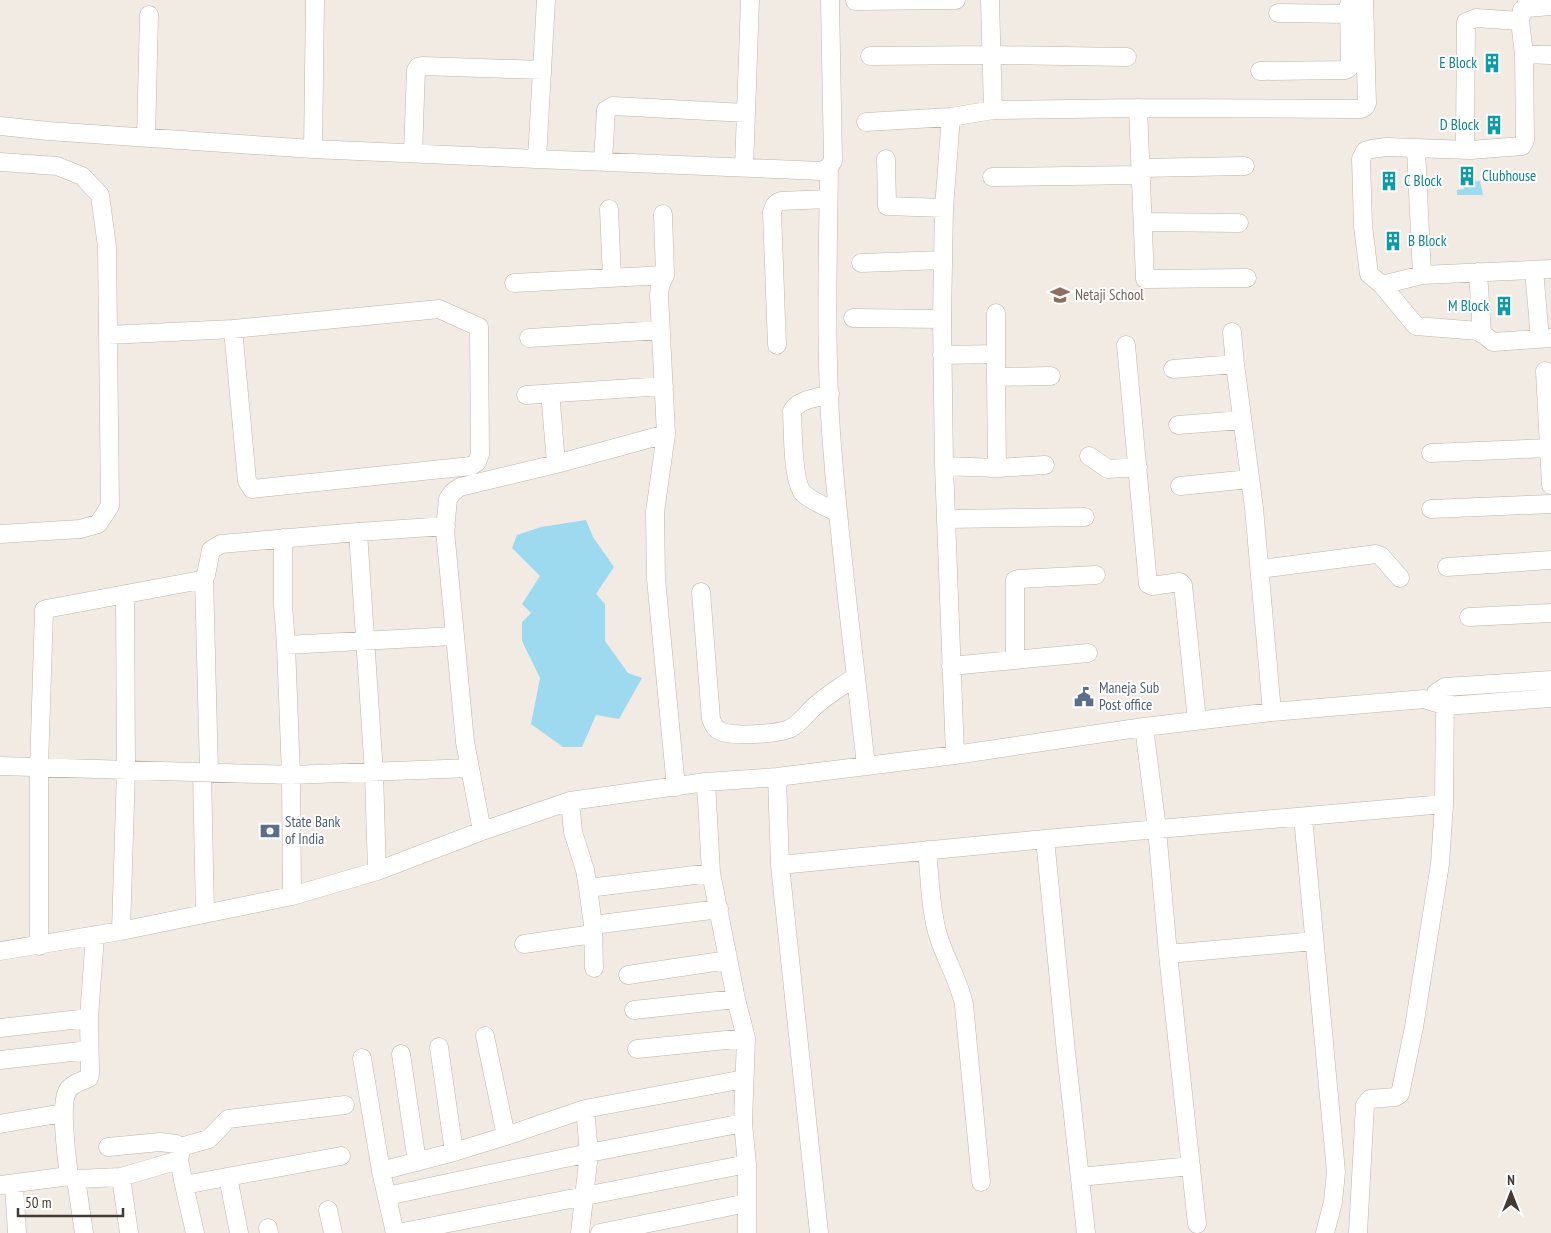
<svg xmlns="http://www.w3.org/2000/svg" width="1551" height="1233" viewBox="0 0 1551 1233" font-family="'PT Sans Narrow',sans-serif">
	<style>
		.water { fill: #9edaef }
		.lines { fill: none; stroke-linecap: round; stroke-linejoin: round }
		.minor-casing { stroke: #c0b4a8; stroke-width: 19 }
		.minor { stroke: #fff; stroke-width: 18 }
		.labels { text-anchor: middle; stroke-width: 4; stroke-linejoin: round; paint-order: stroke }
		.culture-label { font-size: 15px; fill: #0d838f; stroke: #fff; text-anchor: end }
		.education-label { font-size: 15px; fill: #785e54; stroke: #fff; text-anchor: start }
		.service-label { font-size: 15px; fill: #4e5e75; stroke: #fff; text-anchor: start }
	</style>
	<rect width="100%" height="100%" fill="#f1ebe3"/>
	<path class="water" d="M1480,181L1483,195H1457V190L1464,189L1463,182Z
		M586,520L593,537L614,567L596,594L605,604V641L628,673L642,678L619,719L596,715L582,747H563L531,724L540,678L522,641V622L531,613L522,604L540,576L512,548L517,535L541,527Z"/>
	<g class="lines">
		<defs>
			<path id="minor" d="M1527,0V8L1522,10L1520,21L1476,18L1466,22L1465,144L1470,150L1387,147L1371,149L1365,151L1361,159L1363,226L1369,274L1382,285L1416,326L1479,331L1493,342L1551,338
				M855,1L956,0
				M1527,8L1551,6
				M1278,13L1349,14
				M1520,21L1524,54L1551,55
				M870,56L991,55L1127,57
				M1260,71L1345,70L1349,68L1350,64L1349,5L1352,0
				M1138,108L1145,279L1247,278
				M993,110L1138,108L1361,109L1365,107L1367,103L1364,0
				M951,117L944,208L942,319L944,466L955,755
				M866,122L951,117L993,110L990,0
				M0,126L48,131L313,149L537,159L546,0
				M146,138L149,15
				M313,149L315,0
				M1470,150L1522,146L1525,140L1524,54
				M413,153L416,70L418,67L422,66L542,70
				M537,159L822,171L829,167L833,161L830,0
				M886,159L887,206L944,208
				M603,161L606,110L613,106L746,113L750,0
				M0,162L57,166L82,176L100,195L107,247L110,506L98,524L80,529L0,534
				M744,167L746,113
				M829,167C828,255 825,344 831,432C839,543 854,655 866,766
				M1141,168L1245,166
				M992,177L1141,175
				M609,209L612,278
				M663,214L665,275L660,286L659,295L666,434
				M1143,222L1239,223
				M861,263L943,260
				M1534,270L1540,339
				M1478,272L1482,334
				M1422,275L1551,269
				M514,283L665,275
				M1382,285L1422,275L1416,149
				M996,313V377
				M853,318L942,319
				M1232,332L1235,364L1254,508L1272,712
				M108,335L233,329L439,309L479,327L480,454L477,462L471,466L252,489L247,481L233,329
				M529,338L661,330
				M777,345L772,212C774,206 775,203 781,201L828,199
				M1126,345L1148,584L1152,586L1180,582L1183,585L1197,721
				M942,355L996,354
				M1173,369L1235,364
				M1545,371L1551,485
				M830,394C817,398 799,399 792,411C793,429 792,483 804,494C813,502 827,507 838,513
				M526,395L664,386
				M551,403L556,464
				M1178,425L1242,420
				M1431,453L1549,448
				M1089,456L1108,469L1138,467
				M944,466L997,468L1045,465
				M997,468L996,377L1051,376
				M1180,486L1250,479
				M1431,509L1551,504
				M946,519L1085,517
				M283,538V605L286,645
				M1447,567L1551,560
				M1260,569L1376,554L1381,556L1400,578
				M204,578L209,772
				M701,592L711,719C713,724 715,729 720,731C731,737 777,734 789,729C800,724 807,713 815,706C828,694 843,686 856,676
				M1469,617L1551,613
				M1015,660V580L1018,579L1096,575
				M951,666L1088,653
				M1436,693L1445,687L1551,680
				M1144,727L1157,829L1168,954L1197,1224
				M0,766L291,775L470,768
				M202,772L205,914
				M777,777L780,865L819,1233
				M706,782L711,873L736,999L746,1038L743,1123L747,1164V1233
				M570,801L573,832L585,870L588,888L593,925L594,968
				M1303,817L1336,1172L1333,1202L1325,1233
				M482,831L465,742L445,530L448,499L453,492L460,487L556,464L666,434L655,512L656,579L676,787
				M1045,839L1444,804
				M927,850C930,878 930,908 938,935C945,959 959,980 964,1005L981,1182
				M780,865L1045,839L1066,1052L1086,1233
				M377,871L374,773L358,532L446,526
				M588,888L711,873
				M292,896L291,775L286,645L454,636
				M593,925L719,909
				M121,931L126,770L125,594
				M524,944L593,934
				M39,946V768L44,610L46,609L201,580L206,575L211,550L221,544L358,532
				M0,951L121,931L292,896L377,871L482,831L570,801L706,782L777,777L955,755L1144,727L1272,712L1424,699L1446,706L1551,698
				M1168,954L1314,941
				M628,975L728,960
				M634,1010L736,999
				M0,1028L89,1018
				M485,1036L506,1136
				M439,1047L454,1152
				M637,1049L746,1038
				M401,1054L417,1162
				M362,1058L381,1171L395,1233
				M0,1060L89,1050
				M0,1124L63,1113
				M108,1147L160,1142L176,1144L181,1149
				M179,1160L184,1185L341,1156
				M381,1171L454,1152L506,1136L585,1109L744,1079
				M69,1176L76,1179L121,1177L179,1160L181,1149L184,1146L209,1139L228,1119L345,1105
				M121,1177L129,1233
				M228,1177L239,1233
				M1080,1177L1191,1166
				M76,1179L84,1233
				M14,1184L17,1233
				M0,1185L69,1176C67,1158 59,1104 68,1090C72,1084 82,1081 89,1078L90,1074L89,1018L95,935
				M184,1185L195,1233
				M387,1196L589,1153L585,1109
				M328,1210L333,1233
				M268,1228L269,1233
				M398,1233L747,1164
				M580,1233L589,1153L743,1123
				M600,1233L747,1203
				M1358,1233L1365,1105L1370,1099L1395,1097L1400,1094L1414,1027L1440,864L1444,804L1445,687"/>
		</defs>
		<use href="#minor" class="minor-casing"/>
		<use href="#minor" class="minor"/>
	</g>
	<defs>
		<symbol id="building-bare" viewBox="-9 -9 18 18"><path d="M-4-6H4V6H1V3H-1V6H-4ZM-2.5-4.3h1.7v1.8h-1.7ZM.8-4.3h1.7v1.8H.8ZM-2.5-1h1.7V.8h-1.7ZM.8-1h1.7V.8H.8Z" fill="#0f9aa8" stroke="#fff" stroke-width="2.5" paint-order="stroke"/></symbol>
		<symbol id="school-bare" viewBox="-9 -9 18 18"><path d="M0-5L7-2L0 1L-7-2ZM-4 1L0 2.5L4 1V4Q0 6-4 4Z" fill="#8d6e63" stroke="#fff" stroke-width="2.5" paint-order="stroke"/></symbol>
		<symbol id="civic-bare" viewBox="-9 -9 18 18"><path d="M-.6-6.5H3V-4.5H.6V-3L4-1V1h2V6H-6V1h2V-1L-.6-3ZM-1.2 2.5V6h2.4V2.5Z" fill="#5c6f8a" stroke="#fff" stroke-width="2.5" paint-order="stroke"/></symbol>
		<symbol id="bank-bare" viewBox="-9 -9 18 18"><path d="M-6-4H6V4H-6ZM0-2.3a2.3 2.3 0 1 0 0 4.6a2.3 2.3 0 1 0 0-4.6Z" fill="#5c6f8a" stroke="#fff" stroke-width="2.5" paint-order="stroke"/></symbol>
	</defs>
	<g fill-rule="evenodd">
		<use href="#building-bare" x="1478" y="49" width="28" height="28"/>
		<use href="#building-bare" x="1480" y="111" width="28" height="28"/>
		<use href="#building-bare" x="1453" y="162" width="28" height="28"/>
		<use href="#building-bare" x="1375" y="167" width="28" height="28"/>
		<use href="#building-bare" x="1379" y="227" width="28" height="28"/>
		<use href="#school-bare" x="1046" y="281" width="28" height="28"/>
		<use href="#building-bare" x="1490" y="292" width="28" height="28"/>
		<use href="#civic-bare" x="1070" y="683" width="28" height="28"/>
		<use href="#bank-bare" x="256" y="817" width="28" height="28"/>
	</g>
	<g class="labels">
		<g class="culture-label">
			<text x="1477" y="68">E Block</text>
			<text x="1479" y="130">D Block</text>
			<text x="1482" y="181" text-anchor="start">Clubhouse</text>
			<text x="1404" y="186" text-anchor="start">C Block</text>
			<text x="1408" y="246" text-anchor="start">B Block</text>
			<text x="1489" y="311">M Block</text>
		</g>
		<g class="education-label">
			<text x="1075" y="300">Netaji School</text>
		</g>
		<g class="service-label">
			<text x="1099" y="693">Maneja Sub<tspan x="1099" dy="17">Post office</tspan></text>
			<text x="285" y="827">State Bank<tspan x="285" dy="17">of India</tspan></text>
		</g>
	</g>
	<g transform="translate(1511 1193)" stroke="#ffffff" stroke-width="4" paint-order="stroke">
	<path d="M0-4L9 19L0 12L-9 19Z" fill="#433a33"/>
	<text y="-8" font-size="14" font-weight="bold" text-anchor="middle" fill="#433a33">N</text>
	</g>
	<path d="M18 1208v8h105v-8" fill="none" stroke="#433a33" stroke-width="2.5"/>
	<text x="25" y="1208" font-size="15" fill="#433a33" stroke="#ffffff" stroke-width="4" paint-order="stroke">50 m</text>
</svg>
